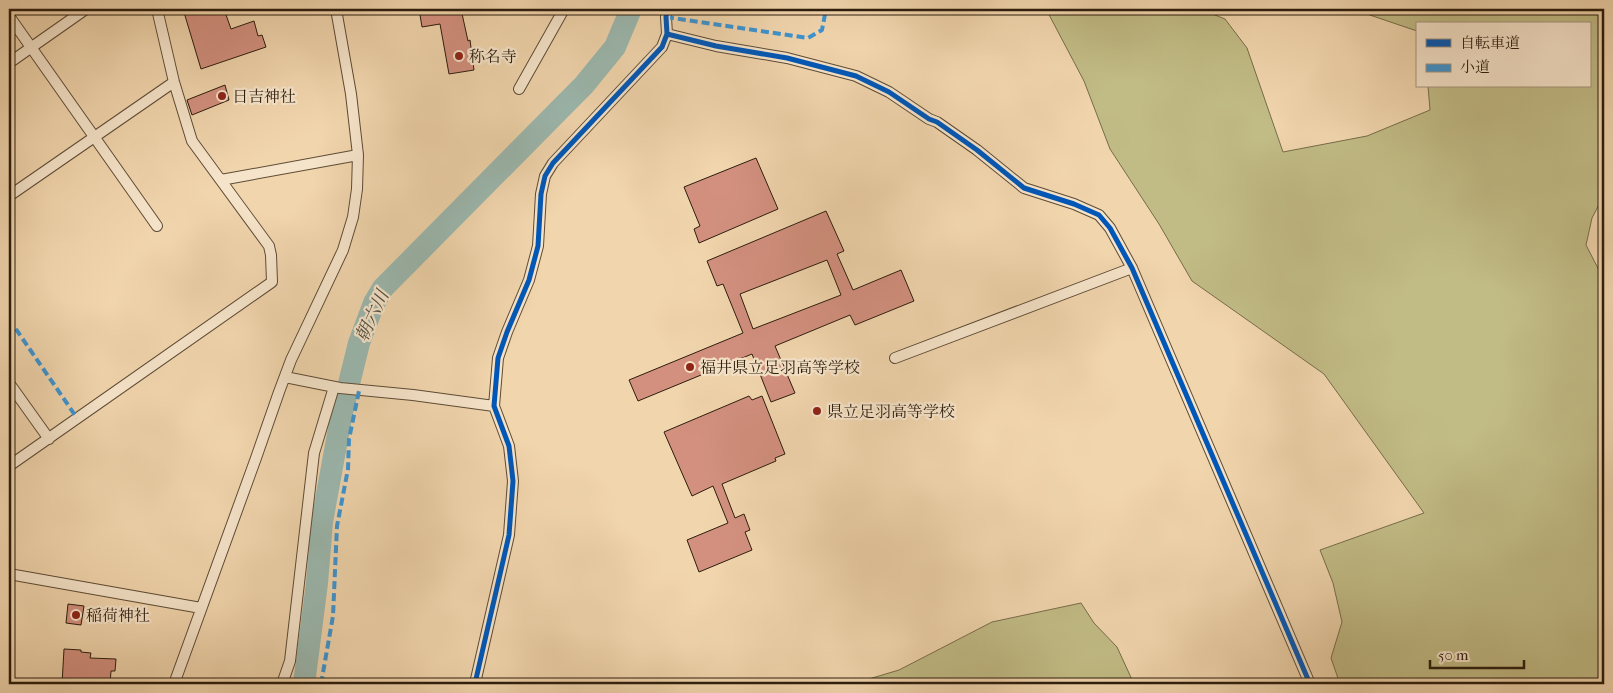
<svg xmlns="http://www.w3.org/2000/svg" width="1613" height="693" viewBox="0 0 1613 693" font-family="'IM FELL French Canon','Noto Serif JP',serif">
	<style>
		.green { fill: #c1bb85; stroke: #766c49 }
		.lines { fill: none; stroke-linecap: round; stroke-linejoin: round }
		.river { stroke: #9bb8af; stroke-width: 22 }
		.building { fill: #d3907f; stroke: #2c1d0d; fill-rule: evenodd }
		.street-casing { stroke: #5d4b35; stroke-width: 12 }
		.street { stroke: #f6e4ca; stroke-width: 10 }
		.quiet { stroke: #3c94d2; stroke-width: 4; stroke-dasharray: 8 4; stroke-linecap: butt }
		.cycleway-casing { stroke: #f6e4ca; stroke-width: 8 }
		.cycleway { stroke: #0057b8; stroke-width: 5 }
		.poi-dot { fill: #8f2418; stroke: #f6e4ca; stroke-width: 2 }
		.labels { text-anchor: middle; stroke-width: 4.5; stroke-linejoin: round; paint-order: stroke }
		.poi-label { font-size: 16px; fill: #2c1d0d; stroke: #f6e4ca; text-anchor: start }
		.water-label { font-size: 18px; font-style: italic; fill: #4d4c3e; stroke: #f6e4ca }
	</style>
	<rect width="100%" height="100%" fill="#f1d5ad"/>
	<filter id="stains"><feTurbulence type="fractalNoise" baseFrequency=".004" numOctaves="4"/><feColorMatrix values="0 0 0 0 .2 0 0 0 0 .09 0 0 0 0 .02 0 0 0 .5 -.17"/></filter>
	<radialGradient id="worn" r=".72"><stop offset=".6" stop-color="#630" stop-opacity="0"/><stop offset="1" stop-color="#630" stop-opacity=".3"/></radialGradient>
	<path class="green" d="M1046,9H1200L1225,19L1247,48L1283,152L1367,136L1430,110L1428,86H1589V24H1417V31L1358,11L1356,9H1604V195L1592,218L1586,245L1604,280V684H1340L1331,658L1342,622L1333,583L1320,550L1424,513L1324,374L1192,281L1159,224L1110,149L1084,81Z
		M1081,603L1094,623L1117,647L1134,684H852L899,670L992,622Z"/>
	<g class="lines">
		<path class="river" d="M304,684L317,583L322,522L342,412L359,343L374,303L383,288L584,85L615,47L631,9"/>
	</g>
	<path class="building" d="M183,9H224L231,29L254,21L258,36L262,35L266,47L201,69Z
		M419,9H461L468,41L470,40L474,70L449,74L440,24L422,27Z
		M225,85L229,100L192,115L187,100Z
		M756,158L778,209L699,243L694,229L700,226L684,187Z
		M826,211L844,251L837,254L853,290L901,270L914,301L855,325L850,315L775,346L795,393L771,402L752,354L638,401L629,380L743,333L723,284L717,286L707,261ZM827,260L841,295L753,329L740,294Z
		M749,396L752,400L762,396L785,454L775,458L776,461L722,484L735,518L744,514L750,530L745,532L752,550L699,572L687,540L728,523L713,486L692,496L664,432Z
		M68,604L84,606L81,625L66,623Z
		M64,649L81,650V652L91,653L90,658L116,659L115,671H111L110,684H62Z"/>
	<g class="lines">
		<defs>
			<path id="street" d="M9,16L157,226
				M667,34L716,46L787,58L856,76L889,92L929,119L937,122L977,150L1024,188L1074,204L1099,215L1110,228L1132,268L1310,684
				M9,63L86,9
				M519,89L564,9
				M221,180L358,155
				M9,196L174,82
				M895,358L1132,268
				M285,377L340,388L413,395L494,406
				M9,383L49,439
				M9,466L272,282L271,255L269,246L192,141L174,82L157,9
				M9,574L201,608
				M174,684L256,458L279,392L291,360L343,250L353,217L357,189L358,155L351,94L336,9
				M282,684L290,661L314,453L334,387
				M476,684V679L509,535L513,481L509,446L494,406L498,358L507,332L529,280L538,246L541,194L545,176L553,163L662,47L667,34L666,17L667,9"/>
		</defs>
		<use href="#street" class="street-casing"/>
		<use href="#street" class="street"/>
		<path class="quiet" d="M666,17L808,38L822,30L826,9
			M9,319L77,418
			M321,684L333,616L337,526L348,469L349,439L359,391"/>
		<defs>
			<path id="cycleway" d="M667,34L716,46L787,58L856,76L889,92L929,119L937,122L977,150L1024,188L1074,204L1099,215L1110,228L1132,268L1310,684
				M476,684V679L509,535L513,481L509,446L494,406L498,358L507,332L529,280L538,246L541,194L545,176L553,163L662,47L667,34L666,17L667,9"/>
		</defs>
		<use href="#cycleway" class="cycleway-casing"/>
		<use href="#cycleway" class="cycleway"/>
	</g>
	<g class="poi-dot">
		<circle cx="459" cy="56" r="5"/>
		<circle cx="222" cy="96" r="5"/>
		<circle cx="690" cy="367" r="5"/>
		<circle cx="817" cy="411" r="5"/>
		<circle cx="76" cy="615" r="5"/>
	</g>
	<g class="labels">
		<g class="poi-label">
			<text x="469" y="62">称名寺</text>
			<text x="232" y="102">日吉神社</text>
			<text x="700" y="373">福井県立足羽高等学校</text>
			<text x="827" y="417">県立足羽高等学校</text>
			<text x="86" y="621">稲荷神社</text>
		</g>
		<g class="water-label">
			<text transform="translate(372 316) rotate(-65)" y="6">朝六川</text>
		</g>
	</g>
	<rect width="1613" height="693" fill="none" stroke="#f1d5ad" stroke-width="30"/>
	<rect x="10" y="10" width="1593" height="673" fill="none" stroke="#2c1d0d" stroke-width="2.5"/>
	<rect x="15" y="15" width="1583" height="663" fill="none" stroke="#2c1d0d"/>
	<rect x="1416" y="22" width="175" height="65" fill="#f6e4ca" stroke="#a5947e"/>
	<rect x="1426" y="39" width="25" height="8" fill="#0057b8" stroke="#a5947e"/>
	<text x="1460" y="48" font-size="15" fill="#2c1d0d">自転車道</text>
	<rect x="1426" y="64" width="25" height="8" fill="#3c94d2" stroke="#a5947e"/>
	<text x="1460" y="72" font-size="15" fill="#2c1d0d">小道</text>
	<path d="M1430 660v8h94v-8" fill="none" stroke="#2c1d0d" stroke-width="2.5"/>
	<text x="1438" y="660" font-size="15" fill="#2c1d0d" stroke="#f6e4ca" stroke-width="4" paint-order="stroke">50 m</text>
	<rect width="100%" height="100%" filter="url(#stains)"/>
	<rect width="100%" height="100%" fill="url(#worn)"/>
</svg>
